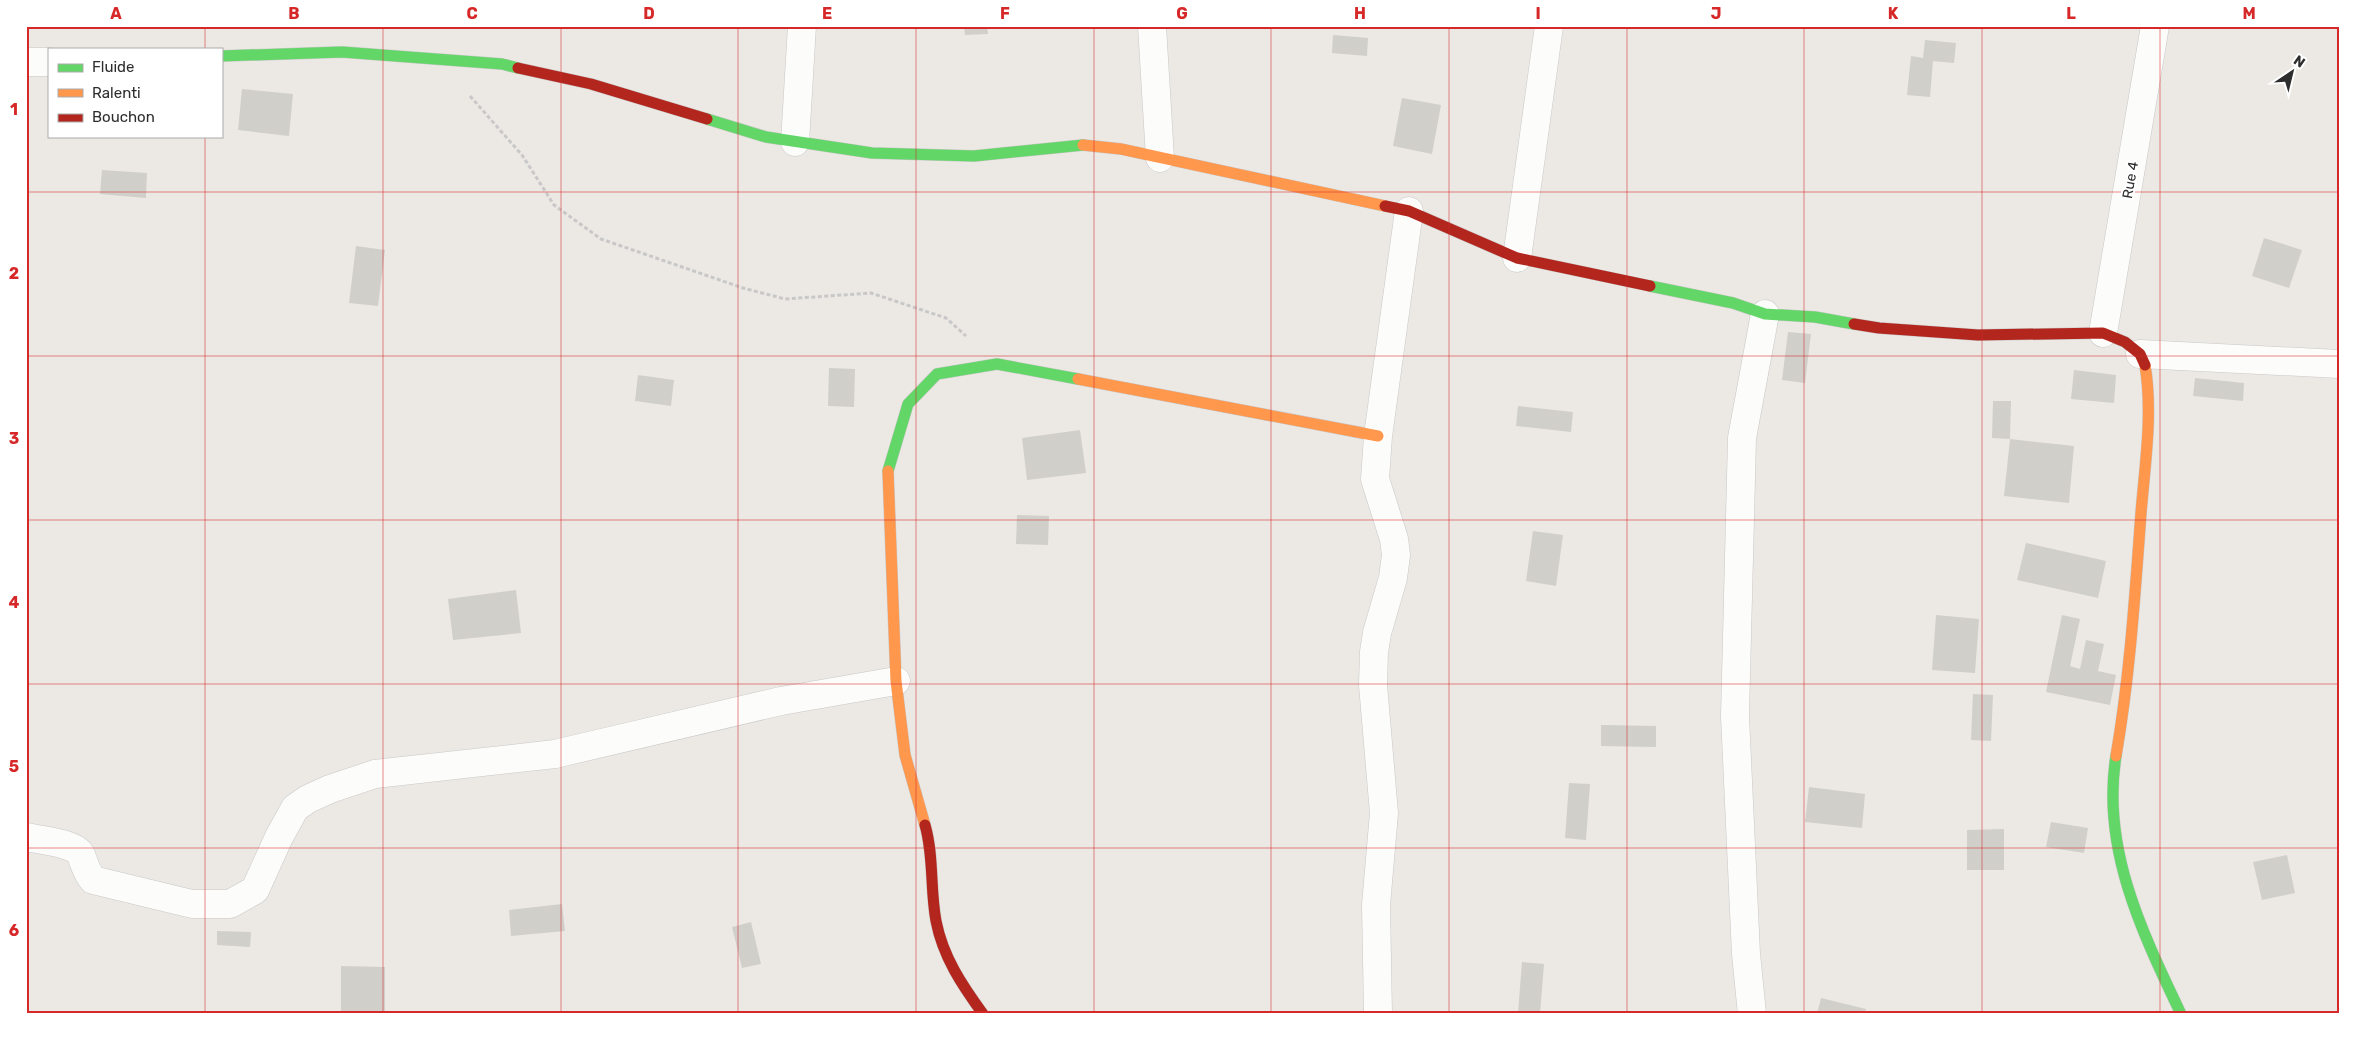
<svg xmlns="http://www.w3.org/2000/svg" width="2365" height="1040" viewBox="0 0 2365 1040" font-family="Rubik,sans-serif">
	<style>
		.building { fill: #d1cfca }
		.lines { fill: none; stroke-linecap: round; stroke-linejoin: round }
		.street-casing { stroke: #c9c8c8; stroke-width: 29 }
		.fast-casing { stroke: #c9c8c8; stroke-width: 12 }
		.slow-casing { stroke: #c9c8c8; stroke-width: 12 }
		.jam-casing { stroke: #c9c8c8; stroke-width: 12 }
		.path { stroke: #c8c8c8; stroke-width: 3; stroke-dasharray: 4 2.5; stroke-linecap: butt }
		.street { stroke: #fcfcfb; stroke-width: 28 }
		.fast { stroke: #63d668; stroke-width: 11 }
		.slow { stroke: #ff974d; stroke-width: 11 }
		.jam { stroke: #b3261e; stroke-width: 11 }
		.grid { fill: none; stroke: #d62828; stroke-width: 1; stroke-opacity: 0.55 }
		.labels { text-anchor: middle; stroke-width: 4; stroke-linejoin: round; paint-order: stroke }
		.street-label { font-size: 14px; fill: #2d2d2d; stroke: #fff }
		.neatline { fill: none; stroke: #d62828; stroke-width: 2 }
		.grid-label { font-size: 16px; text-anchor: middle; font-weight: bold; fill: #d62828 }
	</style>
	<rect width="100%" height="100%" fill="#ece9e4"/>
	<path class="building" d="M964,26H987L988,34L965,35Z
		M1333,35L1368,38L1367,56L1332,53Z
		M1925,40L1956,43L1954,63L1933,61L1930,97L1907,95L1911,56L1923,58Z
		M242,89L293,94L289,136L238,130Z
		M1402,98L1441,105L1432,154L1393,146Z
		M102,170L147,173L146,198L100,194Z
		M2264,238L2302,250L2289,288L2252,276Z
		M356,246L385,250L378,306L349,303Z
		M1788,332L1811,334L1805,383L1782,380Z
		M829,368L855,369L854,407L828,406Z
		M2074,370L2116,375L2114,403L2071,399Z
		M638,375L674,380L671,406L635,401Z
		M2195,378L2244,383L2243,401L2193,396Z
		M1993,401H2011L2010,439L1992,438Z
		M1518,406L1573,412L1571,432L1516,426Z
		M1080,430L1086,473L1027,480L1022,438Z
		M2010,439L2074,446L2069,503L2004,496Z
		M1017,515L1049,516L1048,545L1016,544Z
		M1533,531L1563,535L1556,586L1526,581Z
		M2026,543L2106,561L2098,598L2017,580Z
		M516,590L521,633L453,640L448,599Z
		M1936,615L1979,619L1975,673L1932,670Z
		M2062,615L2080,619L2070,666L2080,669L2086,640L2104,644L2098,671L2116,675L2110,705L2046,692Z
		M1973,694L1993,695L1991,741L1971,740Z
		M1601,725L1656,726V747L1601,746Z
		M1569,783L1590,784L1586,840L1565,838Z
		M1809,787L1865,794L1862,828L1805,822Z
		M2051,822L2088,828L2084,853L2046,847Z
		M2004,829V870H1967V830Z
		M2287,855L2295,893L2262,900L2253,862Z
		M562,904L565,931L511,936L509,910Z
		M751,922L761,964L742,968L732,927Z
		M217,931L251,932L250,947L217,945Z
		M1522,962L1544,964L1540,1014L1518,1013Z
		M341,966L385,967V1014H341Z
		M1821,998L1866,1009L1864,1014H1817Z"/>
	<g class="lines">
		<defs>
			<path id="street" d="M1152,26L1160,158
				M26,62H49
				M795,142L802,26
				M1517,258L1549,26
				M2103,333L2155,26
				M2140,354L2339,364
				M26,837C39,840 76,843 81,855C85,865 86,872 93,880L192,904H230L255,890L279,837L295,808L308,799L330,789L375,774L555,754L781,701L896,681
				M1378,1014L1376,905L1384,813L1373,685L1374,652L1377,633L1393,578L1396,555L1394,539L1375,479L1378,436L1409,211
				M1752,1014L1746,954L1735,716L1742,438L1765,314"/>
			<path id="fast" d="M221,56L342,52L502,64L518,68
				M707,119L766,137L872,153L974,156L1083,145
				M1650,286L1733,303L1765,314L1815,317L1854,324
				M888,471L908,404L937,374L997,364L1078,379
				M2116,756C2101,848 2142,932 2181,1014"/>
			<path id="slow" d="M1083,145L1121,149L1385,206
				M1078,379L1378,436
				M888,471L896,681L905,755L925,825
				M2116,756C2130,675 2135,594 2141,513C2145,464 2153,413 2145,365"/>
			<path id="jam" d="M518,68L591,84L707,119
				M1385,206L1409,211L1517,258L1650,286
				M1854,324L1879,328L1978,335L2103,333L2125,342L2140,354L2145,365
				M925,825C934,856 930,889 936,921C943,957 962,985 983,1014"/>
		</defs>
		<use href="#street" class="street-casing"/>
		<use href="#fast" class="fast-casing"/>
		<use href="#slow" class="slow-casing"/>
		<use href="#jam" class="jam-casing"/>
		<path class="path" d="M470,96L522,155L554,205L601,239L743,288L785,299L871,293L946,318L966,336"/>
		<use href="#street" class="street"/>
		<use href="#fast" class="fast"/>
		<use href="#slow" class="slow"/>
		<use href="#jam" class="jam"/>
	</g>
	<path class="grid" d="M205,26V49M383,26V1014M561,26V1014M738,26V1014M916,26V1014M1094,26V1014M1271,26V1014M1449,26V1014M1627,26V1014M1804,26V1014M1982,26V1014M2160,26V1014M205,136V1014M26,192H2339M26,356H2339M26,520H2339M26,684H2339M26,848H2339"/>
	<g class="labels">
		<g class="street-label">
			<text transform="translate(2130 180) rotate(-80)" y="5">Rue 4</text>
		</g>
	</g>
	<rect width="2365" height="1040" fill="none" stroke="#ffffff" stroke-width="55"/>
	<rect x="48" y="48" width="175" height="90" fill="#ffffff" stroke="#ababab"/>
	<rect x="58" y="64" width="25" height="8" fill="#63d668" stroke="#ababab"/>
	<text x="92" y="72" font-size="15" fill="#2d2d2d">Fluide</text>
	<rect x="58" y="89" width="25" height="8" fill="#ff974d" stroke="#ababab"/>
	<text x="92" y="98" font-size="15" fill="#2d2d2d">Ralenti</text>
	<rect x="58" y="114" width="25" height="8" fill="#b3261e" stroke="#ababab"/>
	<text x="92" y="122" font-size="15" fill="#2d2d2d">Bouchon</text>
	<g transform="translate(2292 72) rotate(35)" stroke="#ffffff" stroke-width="4" paint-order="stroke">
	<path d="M0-4L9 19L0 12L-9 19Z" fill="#2d2d2d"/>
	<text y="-8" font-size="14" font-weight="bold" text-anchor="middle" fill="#2d2d2d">N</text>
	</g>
	<rect x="28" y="28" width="2310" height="984" class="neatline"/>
	<g class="grid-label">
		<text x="116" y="19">A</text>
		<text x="294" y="19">B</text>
		<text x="472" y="19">C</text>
		<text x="649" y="19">D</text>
		<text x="827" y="19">E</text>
		<text x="1005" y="19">F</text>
		<text x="1182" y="19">G</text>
		<text x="1360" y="19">H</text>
		<text x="1538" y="19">I</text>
		<text x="1716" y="19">J</text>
		<text x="1893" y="19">K</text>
		<text x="2071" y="19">L</text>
		<text x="2249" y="19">M</text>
		<text x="14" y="115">1</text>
		<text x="14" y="279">2</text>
		<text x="14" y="444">3</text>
		<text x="14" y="608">4</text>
		<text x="14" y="772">5</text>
		<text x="14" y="936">6</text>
	</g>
</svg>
